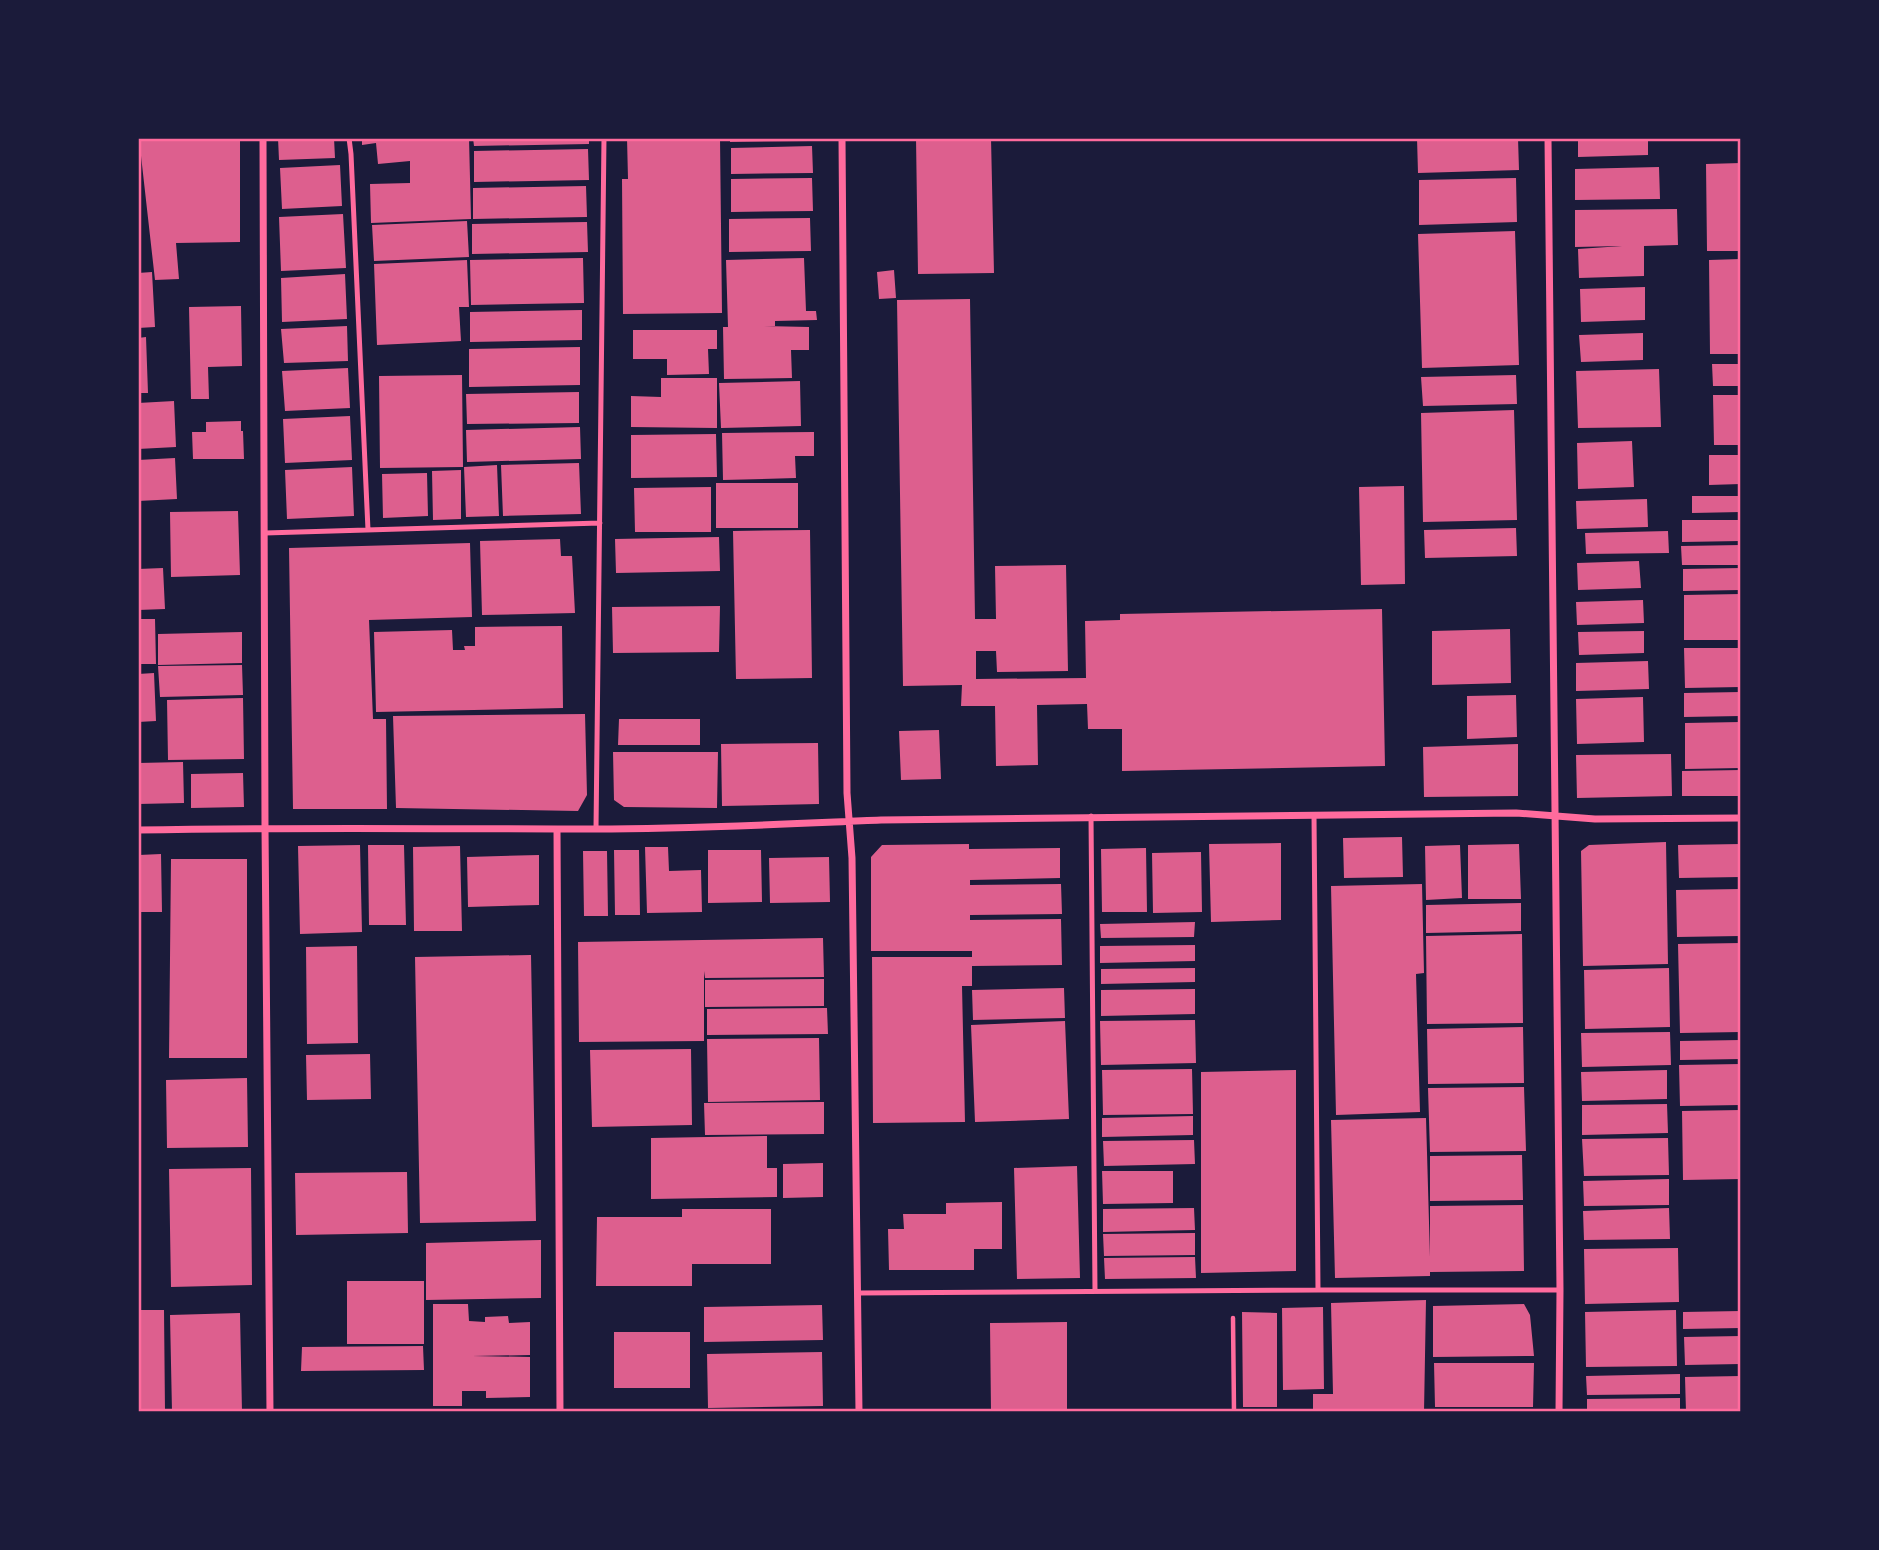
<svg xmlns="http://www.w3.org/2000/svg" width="1879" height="1550" viewBox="0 0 1879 1550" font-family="Mulish,sans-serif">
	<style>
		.building { fill: #dd5f8e }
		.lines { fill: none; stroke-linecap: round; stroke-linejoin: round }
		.path { stroke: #ff6b9d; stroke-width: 4.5 }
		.service { stroke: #ff6b9d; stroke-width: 5 }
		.minor { stroke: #ff6b9d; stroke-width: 7 }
		.neatline { fill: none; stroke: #ff6b9d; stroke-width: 2.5 }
	</style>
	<rect width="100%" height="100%" fill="#1b1b3a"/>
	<path class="building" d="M139,138H240V242L176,243L179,279L155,280Z
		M278,138H334L335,158L279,160Z
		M362,138H469L471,219L371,223L370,184L410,183V161L378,164L376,143L362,145Z
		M473,138H589V144L474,146Z
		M627,138H720L722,313L623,314L622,179H628Z
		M730,138H810V141L730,142Z
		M916,138H991L994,273L918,274Z
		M1417,138H1518L1519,170L1418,173Z
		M1578,138H1648V155L1578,157Z
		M812,146L813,173L731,174V148Z
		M588,149L589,180L474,182V151Z
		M1741,163V251H1707L1706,164Z
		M340,165L342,206L282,209L280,168Z
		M1659,167L1660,199L1575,200V169Z
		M812,178L813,211L731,212V179Z
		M1516,178L1517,222L1419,225V180Z
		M586,186L587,217L473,219V188Z
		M1677,209L1678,245L1644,246V276L1579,278L1578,249L1622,246L1575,247V210Z
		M343,214L346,268L281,271L279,217Z
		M810,218L811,251L729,252V219Z
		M467,221L469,257L374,261L372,225Z
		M587,222L588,252L472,254V224Z
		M1515,231L1519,365L1422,368L1418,234Z
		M583,258L584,303L471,305L470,260Z
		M804,258L806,311H816L817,320L775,321V326H764L809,327V350H791L792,378L724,379L723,327H728L726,260Z
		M1741,259V354H1710L1709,260Z
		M467,260L469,307H459L461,341L377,345L374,264Z
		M894,270L896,298L879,299L877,272Z
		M152,272L155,327L138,328V273Z
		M345,274L347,319L282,322L281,278Z
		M1645,287V320L1581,322L1580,289Z
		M970,299L975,619H996L995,566L1066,565L1068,671L997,672L996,651H976V679L1086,678L1085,621L1120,620V614L1382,609L1385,766L1122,771V729H1088L1087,704L1037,705L1038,765L996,766L995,706H961L962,685L903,686L897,300Z
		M241,306L242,366L208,367L209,399H191L189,307Z
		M582,310V340L470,342V312Z
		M347,326L348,361L284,363L281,329Z
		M633,330H717V349H708L709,374L667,375V359H633Z
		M1643,333V360L1581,362L1579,335Z
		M146,337L148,393H138V338Z
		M580,347V385L469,387V349Z
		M1712,364H1741V386H1713Z
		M348,368L350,408L285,411L282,371Z
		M1659,369L1661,427L1578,428L1576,371Z
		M462,375L463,467L380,468L379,376Z
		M1516,375L1517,404L1423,406L1421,377Z
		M661,378H717V428L631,427V396L661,397Z
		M800,381L801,426L721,428L719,383Z
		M579,392V423L467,424L466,394Z
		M1713,395H1741V445H1714Z
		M174,401L176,447L138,449V403Z
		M1514,410L1517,520L1423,522L1421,413Z
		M350,416L352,460L285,463L283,419Z
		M241,421V431H243L244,459H193L192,432H206V422Z
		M580,427L581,459L467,462L466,430Z
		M814,432V456H795L796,478L723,480L722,433Z
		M716,434L717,477L631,478V435Z
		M1632,441L1634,487L1578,489L1577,443Z
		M1709,455H1741V484L1709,485Z
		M175,458L177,499L138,501V460Z
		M579,463L581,514L503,516L501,465Z
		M497,465L499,516L466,517L464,467Z
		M352,467L354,516L287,519L285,470Z
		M461,470V519L433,520L432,471Z
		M427,473L428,516L383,518L382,474Z
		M716,483H798V528H716Z
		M1404,486L1405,584L1361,585L1359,487Z
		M711,487V532H635L634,488Z
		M1692,496H1741V512L1692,513Z
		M1647,499L1648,527L1577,529L1576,501Z
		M238,511L240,575L171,577L170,512Z
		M1682,520H1741V541L1682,542Z
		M1516,528L1517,556L1425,558L1424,530Z
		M810,530L812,678L736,679L733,531Z
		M1668,531L1669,553L1586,554L1585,533Z
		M719,537L720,571L616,573L615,539Z
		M560,539L561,556H572L575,613L482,615L480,541Z
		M470,543L472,617L369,620L373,719H386L387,809H293L289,548Z
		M1741,545V565H1682L1681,546Z
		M1639,561L1641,588L1578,590L1577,563Z
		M163,568L165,609L138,610V569Z
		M1741,568V590L1683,591V569Z
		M1741,594V640H1684V595Z
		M1643,600L1644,623L1577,625L1576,602Z
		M720,606L719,652L613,653L612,607Z
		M138,619H155L156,664H138Z
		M562,626L563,708L376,712L374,632L452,630L453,650H465L464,646H475V627Z
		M1510,629L1511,683L1432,685V631Z
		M1644,631V653L1579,655L1578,632Z
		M242,632V663L158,665V634Z
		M1684,648H1741V687L1685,688Z
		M1648,661L1649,689L1576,691V663Z
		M242,665L243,695L160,697L158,666Z
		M154,673L156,721L138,722V674Z
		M1741,692V716L1684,717V693Z
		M1516,695L1517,737L1467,739V696Z
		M1643,697L1644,742L1577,744L1576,699Z
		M243,698L244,759L168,760L167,700Z
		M585,714L587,795L578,811L396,808L393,716Z
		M619,719H700V745H618Z
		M1741,722V768L1685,769V723Z
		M939,730L941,779L901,780L899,731Z
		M818,743L819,804L722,806L721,744Z
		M1518,744V796L1424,797L1423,747Z
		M613,752H718L717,808L624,807L614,800Z
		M1671,754L1672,796L1577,798L1576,755Z
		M183,762L184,803L138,804V763Z
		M1741,770V796H1682V771Z
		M243,773L244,807L191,808V774Z
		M1402,837L1403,877L1344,878L1343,838Z
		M1666,842L1668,964L1583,966L1581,851L1589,845Z
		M1281,843V920L1211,922L1209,844Z
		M969,844V849L1060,848V878L970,880V885L1061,884L1062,914L970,915V920L1061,919L1062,965L972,966V986H962L965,1122L873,1123L872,957H972V951H871V857L882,845Z
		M1519,844L1521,899H1468V845Z
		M1741,844V877L1679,878L1678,845Z
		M360,845L362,932L300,934L298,846Z
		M368,845H404L406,925H369Z
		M1460,845L1462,898L1426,900L1425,846Z
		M460,846L462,931H414L413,847Z
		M645,847H668L669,871L701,870L702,912L647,913Z
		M1146,848L1147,912H1102L1101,849Z
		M614,850H639L640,915H615Z
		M708,850H761L762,902L708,903Z
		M583,851H607L608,916H584Z
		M1201,852L1202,912L1153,913L1152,853Z
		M161,854L162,912H140L139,855Z
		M539,855V905L468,907L467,857Z
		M829,857L830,902L770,903L769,858Z
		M171,859H247V1058H169Z
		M1422,884L1424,973L1416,974L1420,1112L1336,1115L1331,886Z
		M1741,889V936L1677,937L1676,890Z
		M1521,903V931L1426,933V905Z
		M1195,922L1194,937L1101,938L1100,924Z
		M1522,934L1523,1023L1427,1024L1426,936Z
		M823,938L824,977L705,978L704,971V1041L579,1042L578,942Z
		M1741,943V1032L1680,1033L1678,944Z
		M1195,945V961L1100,963V946Z
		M357,946L358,1043L307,1044L306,947Z
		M531,955L536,1221L420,1223L415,957Z
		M1195,968V982L1101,984V969Z
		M1669,968L1670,1027L1585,1029L1584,970Z
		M824,979V1006L705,1007V980Z
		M1064,988L1065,1018L973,1020L972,990Z
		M1195,989V1014L1101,1016V990Z
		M827,1008L828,1034L707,1035V1009Z
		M1195,1020L1196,1063L1101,1065L1100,1021Z
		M1065,1021L1069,1119L975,1122L971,1025Z
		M1523,1027L1524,1083L1428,1084L1427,1029Z
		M1670,1032L1671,1065L1582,1067L1581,1033Z
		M819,1038L820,1100L708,1102L707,1039Z
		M1741,1040V1059L1680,1060V1041Z
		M691,1049L692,1125L592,1127L590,1050Z
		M370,1054L371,1099L307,1100L306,1055Z
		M1741,1064V1105L1680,1106L1679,1065Z
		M1192,1069L1193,1114L1103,1115L1102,1070Z
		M1296,1070V1271L1201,1273V1072Z
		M1667,1070V1099L1582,1101L1581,1072Z
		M247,1078L248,1147L167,1148L166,1080Z
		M1524,1087L1526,1151L1430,1152L1428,1088Z
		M824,1102V1134L705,1135L704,1103Z
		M1667,1104L1668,1133L1582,1135V1105Z
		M1741,1110V1179L1683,1180L1682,1111Z
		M1193,1116V1135L1102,1137V1118Z
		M1426,1118L1430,1257V1206L1523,1205L1524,1271L1430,1272V1276L1335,1278L1331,1120Z
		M767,1136V1168H777V1197L651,1199V1138Z
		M1668,1138L1669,1175L1584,1176L1582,1139Z
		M1194,1140L1195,1164L1104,1166L1103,1141Z
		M1522,1155L1523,1200L1430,1201V1156Z
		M823,1163V1197L783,1198V1164Z
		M1077,1166L1080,1278L1017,1279L1014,1168Z
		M251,1168L252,1285L171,1287L169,1169Z
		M1102,1171H1173V1203L1103,1204Z
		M407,1172L408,1233L296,1235L295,1173Z
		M1669,1179V1205L1584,1206L1583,1181Z
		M1002,1202V1249H974V1270H889L888,1229H904L903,1214H946V1203Z
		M1194,1208L1195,1230L1103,1232V1209Z
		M1669,1208L1670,1239L1584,1240L1583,1211Z
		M682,1209H771V1264H692V1286H596L597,1217H682Z
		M1195,1233V1255L1104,1256L1103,1234Z
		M541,1240V1298L426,1300V1243Z
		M1678,1248L1679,1302L1585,1304L1584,1249Z
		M1195,1257L1196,1278L1105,1279L1104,1258Z
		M347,1281H424V1344H347Z
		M1426,1300L1424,1412H1313V1394H1333L1331,1303Z
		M433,1304H468L469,1321L485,1322V1317L508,1316L509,1323L530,1322V1355L472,1356L530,1357V1397L486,1398V1391H462V1406H433Z
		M1524,1304L1530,1315L1534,1356L1433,1357V1306Z
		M822,1305L823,1340L704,1342V1307Z
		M1323,1307L1324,1389L1283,1390L1282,1308Z
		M138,1310H164L165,1412H138Z
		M1676,1310L1677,1366L1586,1367L1585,1312Z
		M1741,1311V1328L1683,1329V1312Z
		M1242,1312L1277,1313V1407H1243Z
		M240,1313L242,1412H172L170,1315Z
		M1067,1322V1412H991L990,1323Z
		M614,1332H690V1388H614Z
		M1741,1336V1364L1685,1365L1684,1337Z
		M423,1346L424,1370L301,1371L302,1347Z
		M822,1352L823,1406L708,1408L707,1354Z
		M1434,1363H1534L1533,1407H1435Z
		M1680,1374V1394L1587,1395L1586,1376Z
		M1741,1376V1410L1738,1412H1686L1685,1377Z
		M1680,1398V1412H1587V1399Z"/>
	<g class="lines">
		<path class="path" d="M1233,1318L1234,1412"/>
		<path class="service" d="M349,138L351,154L368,530
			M265,533L600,523
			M1314,815L1318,1290
			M1091,816L1095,1291
			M596,829L604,138
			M859,1293L1318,1290H1560"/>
		<path class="minor" d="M263,138L265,827L270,1412
			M842,138L847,793L852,858L859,1412
			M1548,138L1560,1290L1559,1412
			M557,829L560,1412
			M138,830C290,827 442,829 595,829C690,829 786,824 881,820L1516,813L1595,819L1741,818"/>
	</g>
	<rect width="1879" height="1550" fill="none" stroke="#1b1b3a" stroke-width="280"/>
	<rect x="140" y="140" width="1599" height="1270" class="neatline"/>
</svg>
